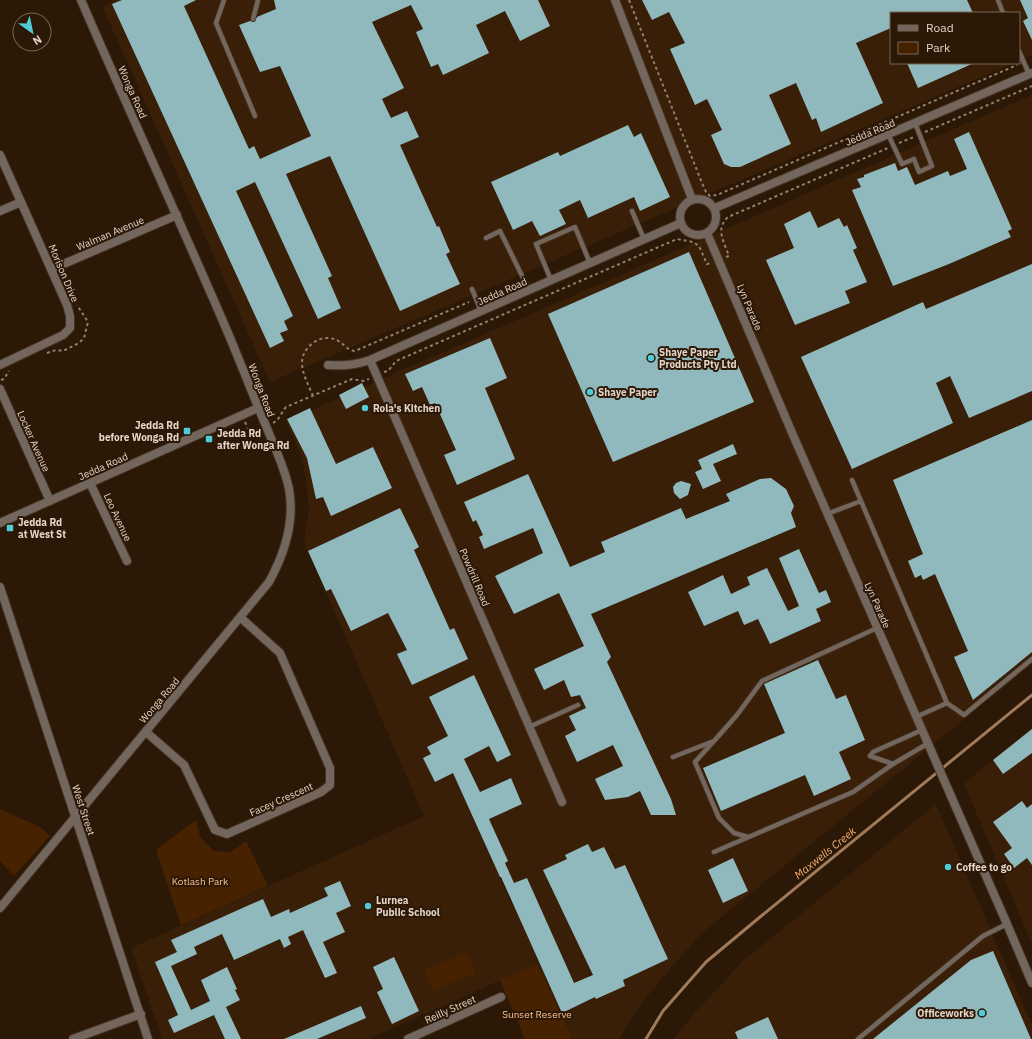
<svg xmlns="http://www.w3.org/2000/svg" width="1032" height="1039" viewBox="0 0 1032 1039" font-family="'IBM Plex Sans',sans-serif">
	<style>
		.built { fill: #391f07; fill-rule: evenodd }
		.green { fill: #472200 }
		.lines { fill: none; stroke-linecap: round; stroke-linejoin: round }
		.stream { stroke: #9f7a5b; stroke-width: 3 }
		.building { fill: #90b9be }
		.service-casing { stroke: #463221; stroke-width: 6 }
		.minor-casing { stroke: #463221; stroke-width: 10 }
		.tertiary-casing { stroke: #463221; stroke-width: 10 }
		.path { stroke: #917f71; stroke-width: 2; stroke-dasharray: 3 3; stroke-linecap: butt }
		.service { stroke: #72665d; stroke-width: 4.5 }
		.minor { stroke: #72665d; stroke-width: 8 }
		.tertiary { stroke: #72665d; stroke-width: 8 }
		.poi-dot { fill: #52cbd9; stroke: #2c1806; stroke-width: 1.5 }
		.labels { text-anchor: middle; stroke-width: 4; stroke-linejoin: round; paint-order: stroke }
		.street-label { font-size: 10px; fill: #e4d5ca; stroke: #2c1806 }
		.poi-label { font-size: 10px; font-weight: bold; fill: #e4d5ca; stroke: #2c1806; text-anchor: start }
		.park-label { font-size: 10px; fill: #fdc396; stroke: #2c1806 }
		.water-label { font-size: 11px; font-style: italic; fill: #f9b278; stroke: #2c1806 }
	</style>
	<rect width="100%" height="100%" fill="#2c1806"/>
	<path class="built" d="M115,0H1032V55L1019,61V13H891V63H1014L270,382L102,6Z
		M1032,95V664L702,933L669,970L637,1009L619,1039H573L537,964L369,1039H162L131,948L424,816L304,542L309,507L306,480L301,456L286,421ZM467,798L513,905H512L466,799L462,800Z
		M1032,727V944L964,784Z
		M936,804L1032,1025V1039H674L691,1017L744,960Z"/>
	<path class="green" d="M0,809L40,827L50,836L14,876L0,861Z
		M196,820L200,837L214,851L231,852L246,841L268,886L181,925L156,850Z
		M467,952L476,973L433,991L424,970Z
		M537,964L573,1039H525L500,980Z"/>
	<g class="lines">
		<path class="stream" d="M646,1039L663,1011L706,962L760,917L1032,695"/>
	</g>
	<path class="building" d="M122,0H196L184,6L249,149L254,146L260,159L311,136L280,66L260,72L239,25L250,21L254,22L257,17L276,9L274,0H538L550,26L520,41L505,11L476,25L489,53L443,75L438,64L431,67L416,32L423,29L411,5L372,22L404,88L382,99L391,118L407,111L419,137L400,145L437,227L439,226L450,252L446,254L460,284L400,311L330,156L286,174L332,276L328,278L341,308L318,319L255,182L236,191L293,316L284,321L288,330L280,333L284,341L270,348L112,4Z
		M642,0H967L973,13H891V28L856,43L883,103L821,132L816,118L812,120L796,83L769,95L791,144L740,167H731L724,164L711,135L722,130L707,99L695,105L670,49L685,43L669,12L652,20Z
		M1020,0H1032V40L1023,21L1028,18Z
		M907,63H974L918,88Z
		M628,125L634,137L641,133L670,197L640,211L634,197L588,218L580,200L559,210L566,224L540,236L532,221L513,230L491,182L558,152L560,156Z
		M969,132L1012,229L1008,231L1011,237L949,264L893,286L852,190L861,187L857,179L864,177V175L895,163L898,171L907,167L915,185L948,171L950,176L967,169L954,139Z
		M810,211L818,228L839,218L844,227L847,225L857,248L853,250L867,282L845,291L850,303L795,325L766,260L794,248L784,224Z
		M689,252L754,402L613,462L548,314Z
		M1032,264V391L969,418L950,376L936,383L953,423L852,469L801,357L923,302L926,309Z
		M490,338L507,378L485,388L515,459L457,485L444,455L456,450L435,403L430,405L422,387L413,391L405,374Z
		M362,383L369,397L346,409L339,395Z
		M310,408L336,464L373,447L392,488L331,516L323,497L316,499L307,458L287,419Z
		M1032,420V652L973,700L954,657L968,651L935,574L923,580L921,575L915,578L908,561L923,554L893,480Z
		M733,444L737,454L713,464L721,481L703,489L695,472L702,469L698,460Z
		M528,474L570,567L605,552L601,542L681,508L686,519L730,501L726,494L760,479L771,478L786,489L794,506L791,513L796,527L591,614L611,657L607,662L671,799L676,815H651L640,791L628,797L605,800L595,779L623,766L613,745L577,762L565,736L576,730L569,716L586,708L580,695L571,697L564,680L544,690L534,669L584,646L559,593L514,614L495,576L543,553L533,528L484,549L479,537L483,535L476,520L473,522L464,502Z
		M681,481L691,484L688,495L680,499L674,493L673,487L676,483Z
		M400,508L419,547L414,550L450,630L454,628L468,659L412,685L397,654L407,650L388,613L351,631L331,589L326,591L308,551Z
		M799,549L819,593L826,590L831,602L816,609L821,621L770,644L758,619L744,625L738,611L704,626L688,592L723,575L731,594L750,585L747,577L767,568L788,611L799,606L779,558Z
		M818,660L836,699L846,695L865,740L839,752L851,779L814,796L805,775L721,811L703,768L785,733L764,684Z
		M474,675L511,755L497,762L489,746L464,759L480,792L511,778L522,804L489,819L508,861L505,863L514,883L527,878L574,983L593,975L543,870L567,859L565,855L588,844L592,852L604,847L615,869L625,865L668,959L623,980L625,986L596,999L595,997L562,1013L501,877H500L453,773L435,782L423,758L431,754L427,747L448,736L429,697Z
		M1032,729V753L1003,774L993,760Z
		M1022,801L1027,808L1032,804V865L1027,858L1014,868L1004,854L1012,848L993,822Z
		M733,858L748,891L723,903L708,870Z
		M340,881L351,906L336,913L345,932L323,942L337,973L325,978L303,930L288,937L291,944L284,948L280,939L234,960L222,934L194,947L197,954L171,966L191,1010L210,1001L201,980L227,967L237,989L235,990L240,1000L226,1007L241,1039H225L214,1015L174,1033L168,1020L178,1015L155,962L177,952L171,940L263,899L271,917L289,909L290,913L328,896L324,888Z
		M993,951L1031,1039H873L971,960Z
		M394,957L419,1011L392,1024L377,992L383,989L373,967Z
		M361,1006L366,1018L317,1039H284Z
		M768,1017L778,1039H738L735,1032Z"/>
	<g class="lines">
		<defs>
			<path id="service" d="M224,0L216,23L255,116
				M998,0L1003,13
				M253,19L258,0
				M1019,51L1029,74
				M888,134L902,164L914,159L919,172L932,166L915,123
				M632,211L644,239
				M486,238L500,231L529,290
				M551,280L536,244L575,227L590,263
				M472,289L481,311
				M852,480L947,703
				M827,514L861,501
				M916,717L947,703L964,715L1032,659
				M529,727L578,705
				M922,730L873,752L870,756L893,764L927,744
				M713,742L695,762L719,818L734,833L748,837
				M673,757L714,741L737,715L762,681L877,628
				M714,852L853,792L893,764
				M858,1039L983,936L1007,924"/>
			<path id="minor" d="M0,155L67,305L70,316V328L63,335L0,365
				M715,208L1032,73
				M0,211L21,202
				M52,269L177,215
				M370,360L562,802
				M328,365C344,366 354,365 370,360L681,223
				M0,389L50,501
				M90,483L127,561
				M0,523L258,408
				M0,587L148,1039
				M146,732L184,765L215,830L227,834L321,792L330,785V768L280,653L241,618
				M73,1039L141,1014
				M408,1039L501,997"/>
			<path id="tertiary" d="M615,0L692,199
				M680 217a18 18 0 1 1 36 0a18 18 0 1 1-36 0Z
				M707,233L793,435L1007,924L1032,983
				M0,908L269,582C285,553 295,522 289,489C285,468 274,446 266,426C253,395 241,364 228,333C180,221 129,111 81,0"/>
		</defs>
		<use href="#service" class="service-casing"/>
		<use href="#minor" class="minor-casing"/>
		<use href="#tertiary" class="tertiary-casing"/>
		<path class="path" d="M629,0L702,183L706,192L710,196L717,195L1017,65
			M925,132L1032,86
			M899,143L914,137
			M726,257L729,256C724,242 715,229 728,217L888,148
			M47,353L56,350L63,351L79,343L84,338L88,322L77,305
			M384,372L388,371L396,361L677,239L693,242L699,246L707,264L711,263
			M1,380L4,379L9,371
			M313,396C305,377 293,358 313,343C319,338 327,337 334,339C342,341 347,351 355,351L469,302
			M245,422L251,434L258,429
			M273,423C280,419 281,413 286,407L352,379L363,381L369,379"/>
		<use href="#service" class="service"/>
		<use href="#minor" class="minor"/>
		<use href="#tertiary" class="tertiary"/>
	</g>
	<g class="poi-dot">
		<circle cx="651" cy="358" r="4"/>
		<circle cx="590" cy="392" r="4"/>
		<circle cx="365" cy="408" r="4"/>
		<rect x="183" y="427" width="8" height="8" rx="2"/>
		<rect x="205" y="435" width="8" height="8" rx="2"/>
		<rect x="6" y="524" width="8" height="8" rx="2"/>
		<circle cx="948" cy="867" r="4"/>
		<circle cx="368" cy="906" r="4"/>
		<circle cx="982" cy="1013" r="4"/>
	</g>
	<g class="labels">
		<g class="street-label">
			<text transform="translate(133 92) rotate(66)" y="4">Wonga Road</text>
			<text transform="translate(870 132) rotate(-23)" y="4">Jedda Road</text>
			<text transform="translate(110 233) rotate(-23)" y="4">Walman Avenue</text>
			<text transform="translate(64 273) rotate(67)" y="4">Morison Drive</text>
			<text transform="translate(502 291) rotate(-24)" y="4">Jedda Road</text>
			<text transform="translate(750 307) rotate(67)" y="4">Lyn Parade</text>
			<text transform="translate(262 390) rotate(69)" y="4">Wonga Road</text>
			<text transform="translate(34 441) rotate(66)" y="4">Locker Avenue</text>
			<text transform="translate(103 466) rotate(-24)" y="4">Jedda Road</text>
			<text transform="translate(118 517) rotate(65)" y="4">Leo Avenue</text>
			<text transform="translate(475 577) rotate(67)" y="4">Powdrill Road</text>
			<text transform="translate(878 605) rotate(66)" y="4">Lyn Parade</text>
			<text transform="translate(159 700) rotate(-50)" y="4">Wonga Road</text>
			<text transform="translate(281 799) rotate(-24)" y="4">Facey Crescent</text>
			<text transform="translate(84 810) rotate(72)" y="4">West Street</text>
			<text transform="translate(450 1009) rotate(-24)" y="4">Reilly Street</text>
		</g>
		<g class="poi-label">
			<text x="659" y="356">Shaye Paper<tspan x="659" dy="12">Products Pty Ltd</tspan></text>
			<text x="598" y="396">Shaye Paper</text>
			<text x="373" y="412">Rola's Kitchen</text>
			<text x="179" y="429" text-anchor="end">Jedda Rd<tspan x="179" dy="12">before Wonga Rd</tspan></text>
			<text x="217" y="437">Jedda Rd<tspan x="217" dy="12">after Wonga Rd</tspan></text>
			<text x="18" y="526">Jedda Rd<tspan x="18" dy="12">at West St</tspan></text>
			<text x="956" y="871">Coffee to go</text>
			<text x="376" y="904">Lurnea<tspan x="376" dy="12">Public School</tspan></text>
			<text x="974" y="1017" text-anchor="end">Officeworks</text>
		</g>
		<g class="park-label">
			<text x="200" y="885">Kotlash Park</text>
			<text x="537" y="1018">Sunset Reserve</text>
		</g>
		<g class="water-label">
			<text transform="translate(825 853) rotate(-39)" y="4">Maxwells Creek</text>
		</g>
	</g>
	<rect x="890" y="12" width="130" height="52" fill="#2c1806" stroke="#766454"/>
	<rect x="898" y="25" width="20" height="6" fill="#72665d" stroke="#766454"/>
	<text x="926" y="32" font-size="12" fill="#e4d5ca">Road</text>
	<rect x="898" y="42" width="20" height="12" fill="#472200" stroke="#766454"/>
	<text x="926" y="52" font-size="12" fill="#e4d5ca">Park</text>
	<g transform="translate(32 32) rotate(147)"><circle r="19" fill="#2c1806" stroke="#766454"/>
	<path d="M0-3L7 15L0 10L-7 15Z" fill="#52cbd9"/>
	<text y="-6" font-size="11" font-weight="bold" text-anchor="middle" fill="#e4d5ca">N</text>
	</g>
</svg>
